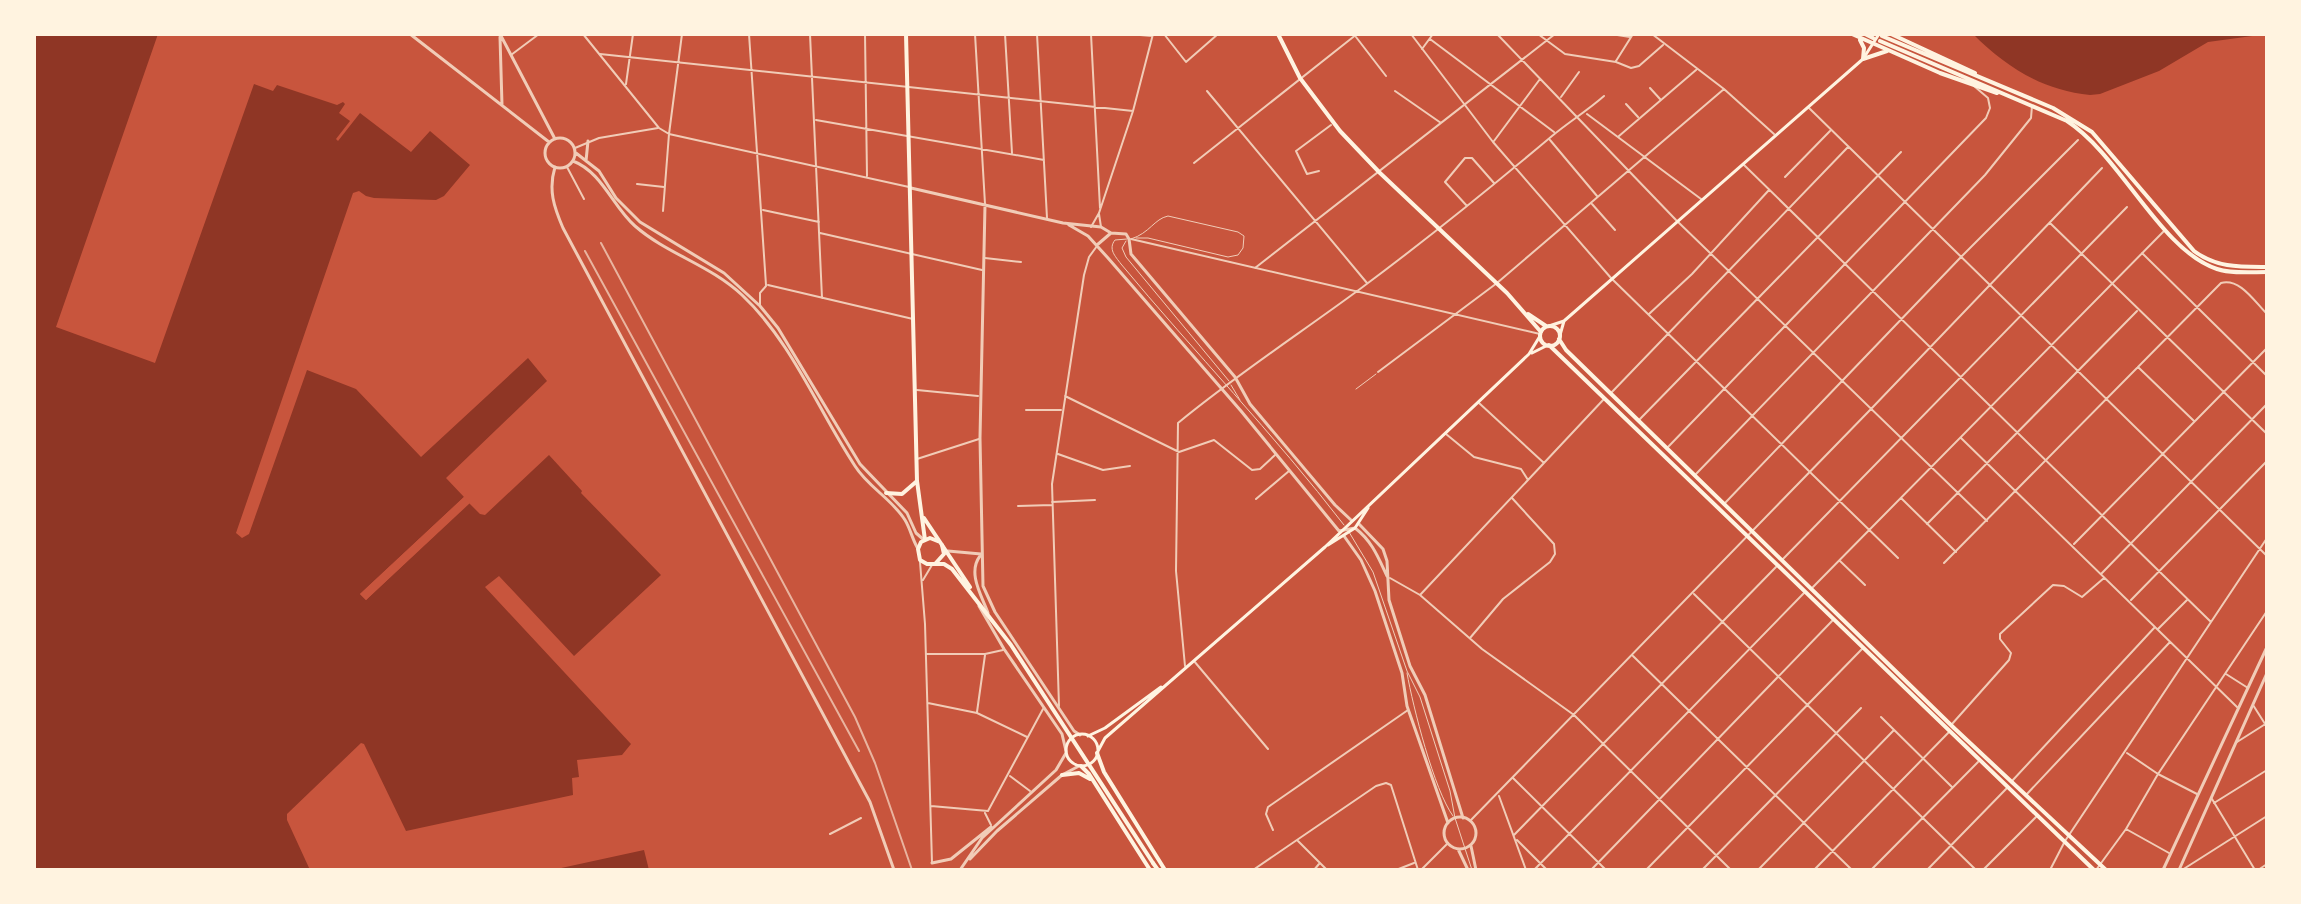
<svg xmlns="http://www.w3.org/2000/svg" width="2301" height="904" viewBox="0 0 2301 904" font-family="'Roboto Condensed',sans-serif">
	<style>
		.water { fill: #8f3625 }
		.pier { fill: #c8553d }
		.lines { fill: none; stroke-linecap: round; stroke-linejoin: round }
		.service { stroke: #f1ccb7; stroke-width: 1 }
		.pedestrian { stroke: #f1ccb7; stroke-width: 2 }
		.minor { stroke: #f1ccb7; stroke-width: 2 }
		.tertiary { stroke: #f1ccb7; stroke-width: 3 }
		.secondary { stroke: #fff3e0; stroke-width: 3 }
		.primary { stroke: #fff3e0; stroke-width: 4 }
		.trunk { stroke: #fff3e0; stroke-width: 4 }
		.motorway { stroke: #fff3e0; stroke-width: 4 }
		.rail { stroke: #e9b49f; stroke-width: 2 }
	</style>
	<rect width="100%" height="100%" fill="#c8553d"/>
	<path class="water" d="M34,34H158L56,327L155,363L254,84L273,91L277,85L337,105L343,102L345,104L339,113L350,121L336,139L338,141L360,113L411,152L430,131L470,165L444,196L436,200L374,198L366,196L359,191L353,193L236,533L242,538L249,534L307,370L356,389L421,457L528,358L547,381L446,478L464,497L360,594L366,600L469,503L480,514L485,515L549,455L582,491L581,493L661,575L574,656L499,576L485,587L631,744L622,755L577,760L579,777L572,778L573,795L406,831L364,744L361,743L287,814V820L310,870H34Z
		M1973,34H2267L2208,42L2159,71L2100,94L2090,95C2042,90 2006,67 1973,34Z
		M644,850L649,870H552Z"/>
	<path class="pier" d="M464,497L470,503L366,600L360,594Z"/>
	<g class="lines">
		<path class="service" d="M1127,239L1115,240C1108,249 1115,256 1121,264C1194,352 1274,434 1344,525
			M1131,239C1150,233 1154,219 1168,216L1238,232L1244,236L1243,248L1238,255L1228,257L1148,238H1136
			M1126,241L1122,248L1126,257L1229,381
			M1231,385L1240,400
			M1356,389L1376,374
			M1349,532L1373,572L1407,671L1420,697L1450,791L1455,818L1472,870
			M1407,673C1413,707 1434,790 1453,816"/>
		<path class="pedestrian" d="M567,167L584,199"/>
		<path class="minor" d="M583,34L659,128L669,134L909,187
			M749,34L766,285
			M810,34L822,298
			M865,34L867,176
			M975,34L985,204
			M1005,34L1012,153
			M1037,34L1047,218
			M1091,34L1100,208
			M1128,34L1152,36L1155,34
			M1164,34L1186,62L1218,34
			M1411,34L1493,142L1611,278L1898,558
			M1497,34L1676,220L1987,521
			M1538,34L1565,54L1616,62L1631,68L1639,66L1663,45
			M1611,34L1630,37
			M1652,34L1724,89L1774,134
			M1356,37L1386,76
			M1430,39L1554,132
			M1422,49L1433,34
			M600,54L1133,111
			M511,55L539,34
			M1616,61L1633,34
			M626,84L633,34
			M1650,88L1660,99
			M1207,91L1367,283
			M1395,91L1441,123
			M1561,97L1579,72
			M1626,104L1638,117
			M1808,107L2267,556
			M1587,114L1701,199
			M816,120L1044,160
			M1619,136L1696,70
			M1550,140L1597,196
			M1494,141L1540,79
			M575,148L599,138L658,128
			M1194,163L1357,34
			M1743,164L2211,622
			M1319,171L1307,174L1296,151L1331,125
			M1785,177L1830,131
			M637,184L664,187
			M1592,204L1615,230
			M1467,206L1445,182L1465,158H1472L1494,183
			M763,210L819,222
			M663,211L669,134L682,34
			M1099,214L1101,227
			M2050,223L2267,434
			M1091,227L1099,213L1133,111L1153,34
			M820,233L982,270
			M1131,239L1540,334
			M2142,253L2267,376
			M985,258L1021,262
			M1255,268L1555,34
			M768,285L913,319
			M760,306V293L766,286
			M1649,314L1692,274L1769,190
			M2138,367L2194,421
			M1378,372L1497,283L1724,89
			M917,390L978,396
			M1611,393L1848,147
			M1065,396L1179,452L1214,440L1252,470L1260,469L1275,455
			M1479,403L1544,463
			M1026,410H1061
			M1639,420L1901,152
			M1446,434L1474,457L1521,469L1528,480
			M1961,438L2237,707
			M1668,447L1986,118L1990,108L1988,98L1974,86
			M1058,454L1103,470L1130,466
			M917,459L979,439
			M1696,474L1985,175L2031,118L2032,106
			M1901,498L1956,552
			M1256,499L1289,471
			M1052,502L1095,500
			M1725,503L1961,257L2078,140
			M1018,506L1052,505
			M1927,524L2137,311
			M2074,544L2267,348
			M1783,559L2127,207
			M1840,561L1865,585
			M920,562L925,624L932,863
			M1944,563L2221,283C2240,278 2254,301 2267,314
			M2101,574L2267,404
			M1390,578L1420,595L1482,649L1574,715L1731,870
			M923,580L932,565
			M1813,587L2165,230
			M1694,594L1976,870
			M1420,595L1604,399
			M2131,600L2267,461
			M2158,629L2187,600
			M1470,638L1503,599L1550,562L1555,554L1554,544L1512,498
			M927,654H985L1003,650
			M1633,656L1852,870
			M1194,661L1268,749
			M1185,666L1176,571L1178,423C1236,375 1299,334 1360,289C1426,240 1489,189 1552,136C1570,121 1587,111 1604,96
			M2226,674L2248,688
			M928,703L977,713L1027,737
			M2253,705L2267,727
			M1059,706L1052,484L1084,275L1089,257L1097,246
			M977,712L985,655
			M1881,717L1952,787
			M1952,724L2009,660L2011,653L2000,639V634L2053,585L2064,586L2082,597L2104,578
			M2237,742L2267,723
			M2127,753L2158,774L2197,794
			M1010,776L1030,791
			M1513,778L1606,870
			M2012,781L2155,627
			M2026,795L2170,642
			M1499,796L1526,870
			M2212,799L2255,870
			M2214,803L2267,770
			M931,806L988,811L1043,709
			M985,813L991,825
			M1470,821L1871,409L2102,168
			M2126,829L2169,853
			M1273,830L1266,814L1268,807L1408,710
			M830,834L861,818
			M1514,835L1776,567
			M1517,840L1547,870
			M1298,841L1327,870
			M1253,870L1376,786L1386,783L1391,785L1418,870
			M1314,870L1319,864
			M1396,870L1414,863
			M1421,870L1448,843
			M1534,870L1804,593
			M1591,870L1833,620
			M1646,870L1862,649
			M1702,870L1861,708
			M1758,870L1894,730
			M1814,870L1950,731
			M1871,870L1978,762
			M1927,870L2007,788
			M1983,870L2036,817
			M2050,870L2065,841L2267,538
			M2096,870L2126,829L2158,774L2267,611
			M2182,870L2267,816
			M2258,870L2267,864"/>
		<path class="tertiary" d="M410,34L549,142
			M500,34L555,139
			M500,37L502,105
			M545 153a15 15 0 1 1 30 0a15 15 0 1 1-30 0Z
			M576,153L599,171L616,198L640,222L724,273L760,306L778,328L860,464L907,513L916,533L924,540
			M573,161C602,172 613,207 635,226C667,254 710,265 742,295C792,342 818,410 855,466C868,487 892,499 905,520C910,528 912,538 917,547
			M586,161L588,141
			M555,167C548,190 554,207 563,228L870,802L894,870
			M911,188L1063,223L1101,227L1111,233L1126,234L1129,239L1131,254L1235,377L1250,404L1335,505L1351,520
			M985,205L980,438L983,586L995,612L1074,731L1080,735
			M1069,225L1088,236L1108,258L1241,411L1339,531L1355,528C1372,541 1378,557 1387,576
			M1097,245L1111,233
			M1359,524L1383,549L1387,561L1389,600L1410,666L1425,695L1463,818
			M1344,536L1361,560L1375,591L1402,673L1407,706L1448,823
			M948,551L981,554
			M980,556C967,573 982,596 988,613
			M979,606L1004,649L1062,734L1066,751
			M1444 833a16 16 0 1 1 32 0a16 16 0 1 1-32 0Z
			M1471,846L1476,870
			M1458,849L1468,870
			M970,859L997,831L1062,775L1079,766
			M932,863L951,859L991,827
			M960,870L982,838L1056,770L1066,753
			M2163,870L2267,647
			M2179,870L2267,673"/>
		<path class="secondary" d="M1549,326L1564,321L1863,59L1879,34
			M1560,335L1564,321
			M1532,353L1548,345
			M1328,545L1355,528L1368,508
			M1066 750a16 16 0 1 1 32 0a16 16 0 1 1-32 0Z
			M1088,736L1105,728L1161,687
			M1098,751L1105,738L1325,547L1529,354L1540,336"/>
		<path class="primary" d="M906,34L917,481L925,540
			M1278,34L1300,78L1340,131L1380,173L1507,293L1541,332
			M1528,314L1546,326
			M1540 336a10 10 0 1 1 20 0a10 10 0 1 1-20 0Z
			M1559,339L1566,350L1954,728L2106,870
			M1549,345L2094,870
			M886,493L902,494L917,481
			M924,518L942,545L944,554L935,564H927L920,560L918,549L921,542L930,538L940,542"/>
		<path class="trunk" d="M1852,34L1940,73L1997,93
			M1865,34L1873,38
			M1891,34L1975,73
			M1882,36L2053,108L2092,132L2194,251C2217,268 2240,267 2267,267
			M1860,40L1864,48L1863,59L1887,51
			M1880,41L2067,121C2121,156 2160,250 2217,269C2233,274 2251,272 2267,272
			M942,545L970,587
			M935,564H944L952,569L1011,645L1153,863"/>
		<path class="motorway" d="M1097,753L1104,772L1165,870
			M1081,766L1089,774L1150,870
			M1062,775L1079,773L1090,779
			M1153,863L1158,870"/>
		<path class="rail" d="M601,243L855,717L875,763L912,870
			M585,251L859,751"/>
	</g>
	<rect width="2301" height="904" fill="none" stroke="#fff3e0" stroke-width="72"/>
</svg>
